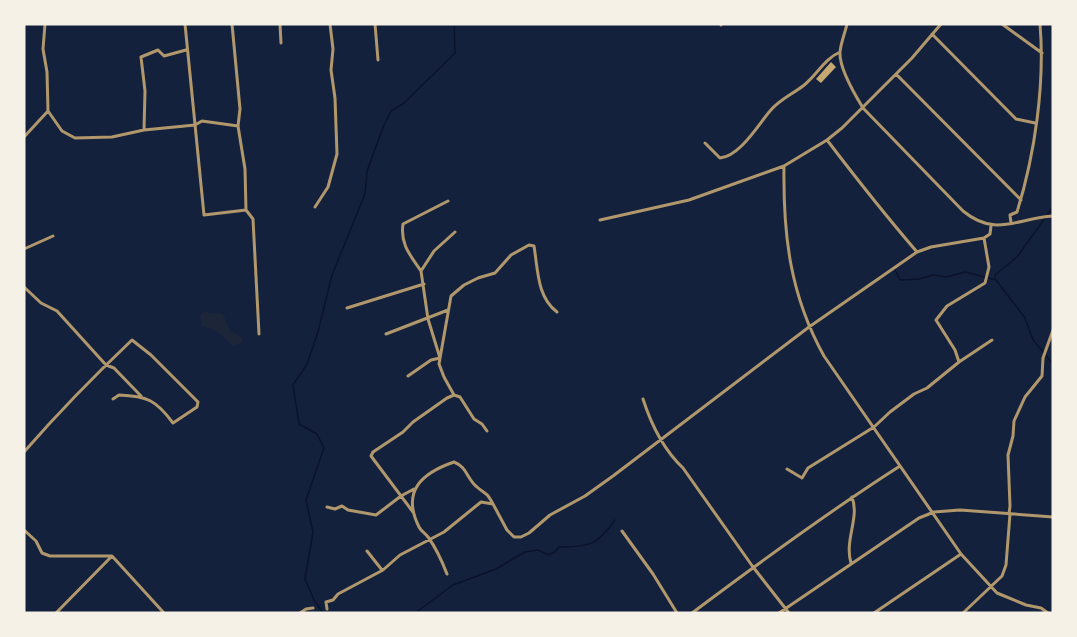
<svg xmlns="http://www.w3.org/2000/svg" width="1077" height="637" viewBox="0 0 1077 637" font-family="Overpass,sans-serif">
	<style>
		.green { fill: #1d2539 }
		.lines { fill: none; stroke-linecap: round; stroke-linejoin: round }
		.stream { stroke: #0b132b; stroke-width: 1.5 }
		.building { fill: #c6a872 }
		.minor { stroke: #b1986c; stroke-width: 3 }
	</style>
	<rect width="100%" height="100%" fill="#14213d"/>
	<path class="green" d="M203,312L223,314L230,331L240,336L243,342L233,346C223,335 216,329 202,326L200,316Z"/>
	<g class="lines">
		<path class="stream" d="M895,270L900,280L919,279L933,275L946,277L965,272L996,280L1025,318L1033,340L1053,364
			M995,279V275L1017,257L1053,207
			M323,613L314,600L305,579L313,532L306,500L324,448L317,434L299,424L293,385L307,364L318,332L332,275L365,194L367,171L384,125L391,111L404,103L455,53L454,24
			M415,613L453,585L496,569L525,552L538,550L548,555L555,552L559,547C589,547 598,545 615,520"/>
	</g>
	<path class="building" d="M831,62L836,67L821,83L816,79Z"/>
	<g class="lines">
		<path class="minor" d="M45,24L43,49L47,72L48,111L62,131L75,138L112,137L144,130L195,125L202,121L238,126
			M185,24L204,215L246,210L245,169L238,126L240,109L232,24
			M280,24L281,43
			M375,24L378,60
			M721,24V25
			M847,24C845,33 841,42 840,52C839,67 855,95 863,108L963,211C996,238 1017,218 1053,216
			M1002,24L1042,53
			M932,34L1016,119L1035,123
			M896,74L1021,200
			M144,130L145,91L141,57L158,50L164,56L186,50
			M24,137L48,111
			M827,140C856,178 886,216 917,252
			M705,143L720,158C740,156 758,125 770,111C779,100 791,95 803,86C817,75 824,59 840,52
			M784,166C783,235 790,295 824,356L961,554L997,593L1026,605L1041,608L1048,613
			M315,207L328,187L337,154L335,98L331,70L333,49L330,24
			M246,210L253,219L259,334
			M600,220L689,200L784,166L827,140L842,128L912,58L941,24
			M1011,223L1010,215L1017,212C1035,154 1045,84 1040,24
			M24,249L53,236
			M421,271C410,255 400,244 403,224L448,201
			M24,287L41,303L57,311L106,365L114,368L141,396
			M347,308L424,284
			M386,334L448,310
			M959,362L992,340
			M408,376L431,360L440,358L428,319L421,271L434,251L455,232
			M643,399C651,424 664,450 683,468L753,567L789,613
			M487,431L482,424L474,419L460,397L454,395L444,377L439,364L451,296L464,285L478,278L495,273L511,255L529,245L534,246C538,270 537,297 557,312
			M24,452C58,413 94,376 132,340L151,355L198,402L197,407L173,423C156,400 147,396 119,395L113,399
			M787,469L802,478L808,468L874,427L890,412L914,394L927,388L959,362L955,350L936,320L947,306L985,283L989,267L984,238
			M327,507L335,509L342,506L348,510L376,515L401,496L414,489
			M413,512L371,456L373,452L403,432L413,422L447,398L454,395
			M1009,514L1010,506L1008,455L1013,436L1014,421L1025,397L1042,376L1043,358L1053,330
			M24,530L36,541L42,553L50,556H112L164,613
			M622,531L653,574L677,613
			M367,551L382,570
			M851,563C844,540 860,518 852,497
			M447,574C442,561 436,548 428,537C425,533 421,531 419,527C401,491 422,473 454,462C467,467 467,479 477,487C486,495 486,491 493,504
			M327,609L326,602L333,600L338,594L383,570L400,555L444,532L481,502L493,504L507,530L514,537H521L529,533L550,515L585,496L613,476L809,327L917,252L931,247L984,238L990,234L991,226
			M56,613L112,556
			M300,613L306,609L313,608
			M692,613C760,562 828,512 900,466
			M779,613L919,518L934,512L960,510L1053,517
			M874,613L961,554
			M963,613L1002,576L1006,565L1010,514"/>
	</g>
	<rect width="1077" height="637" fill="none" stroke="#f6f1e7" stroke-width="51"/>
</svg>
